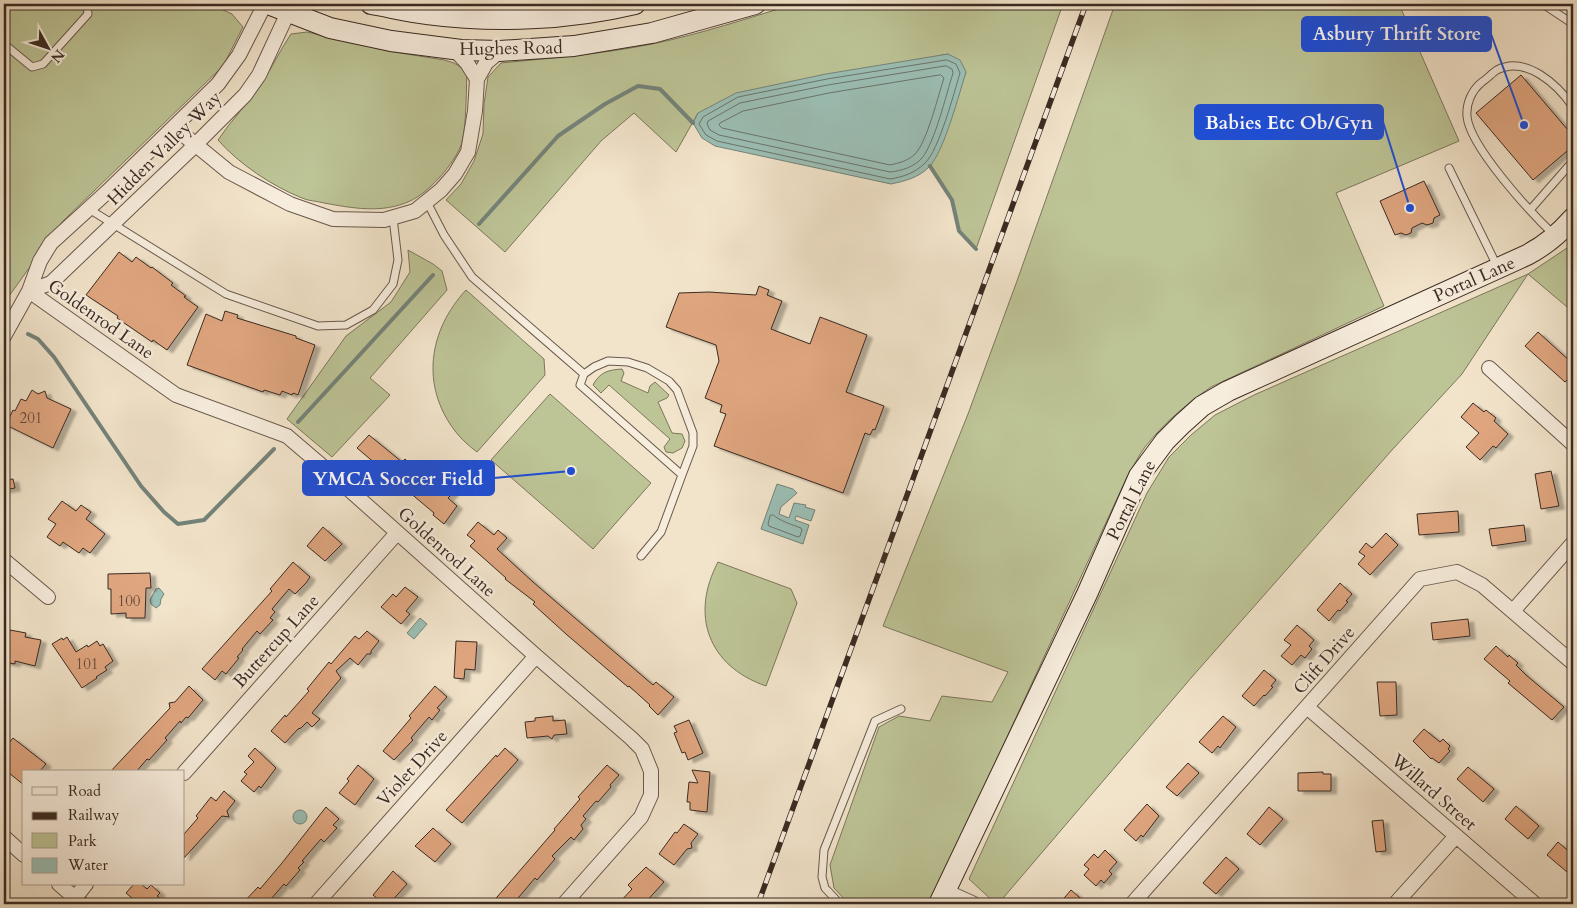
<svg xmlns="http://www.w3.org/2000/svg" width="1577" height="908" viewBox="0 0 1577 908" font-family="Cardo,serif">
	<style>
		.green { fill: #bdc496; stroke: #7c775c }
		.water { fill: #9bbfb5; stroke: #74837a }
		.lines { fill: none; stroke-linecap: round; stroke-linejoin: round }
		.shore { stroke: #6a746c; stroke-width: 1 }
		.stream { stroke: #74837a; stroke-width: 4 }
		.building { fill: #e0a680; stroke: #3a2a22; filter: url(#shadow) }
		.lane-casing { stroke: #68584c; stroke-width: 9 }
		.street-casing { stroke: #68584c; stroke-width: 16 }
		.secondary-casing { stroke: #3a2a22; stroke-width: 22 }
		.lane { stroke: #f7eddd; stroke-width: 7 }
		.street { stroke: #f7eddd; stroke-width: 14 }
		.secondary { stroke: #f7eddd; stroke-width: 20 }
		.rail-casing { stroke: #3a2a22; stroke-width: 5.5 }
		.rail { stroke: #f7eddd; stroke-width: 4; stroke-dasharray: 11; stroke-linecap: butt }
		.labels { text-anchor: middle; stroke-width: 5; stroke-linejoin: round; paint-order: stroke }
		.number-label { font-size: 15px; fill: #64493a }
		.street-label { font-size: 18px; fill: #3a2a22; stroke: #f7eddd }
		.leader { fill: none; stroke: #1d4ed8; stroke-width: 2 }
		.callout-dot { fill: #1d4ed8; stroke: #f7eddd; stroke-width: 2 }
		.callout { fill: #1d4ed8; stroke: #1d4ed8; stroke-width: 2 }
		.callout-label { font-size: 19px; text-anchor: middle; font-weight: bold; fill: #fff }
	</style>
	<defs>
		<filter id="shadow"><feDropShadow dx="5.5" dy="3" stdDeviation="1" flood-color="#0004"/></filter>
	</defs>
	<rect width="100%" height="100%" fill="#f2e4cb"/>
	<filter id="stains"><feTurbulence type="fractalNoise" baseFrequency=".004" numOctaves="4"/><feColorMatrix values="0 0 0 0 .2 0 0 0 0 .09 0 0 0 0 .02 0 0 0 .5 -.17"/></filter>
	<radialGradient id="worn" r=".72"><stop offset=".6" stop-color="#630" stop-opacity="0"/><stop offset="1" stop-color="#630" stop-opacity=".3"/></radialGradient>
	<path class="green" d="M4,4H210L232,14L243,27L223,66L63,221L4,303Z
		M795,4H1063L976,249L959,231L952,200L930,166L941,145L966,72L948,54L889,65L698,113L676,152L634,113L601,141L505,252L446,200L461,184L474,161L483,134L484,104L488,77L501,63C551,58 603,54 652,44C701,34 748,18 795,4Z
		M1115,4H1399L1459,141L1336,193L1384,306L1211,387C1186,404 1163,424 1145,447C1138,456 1133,468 1127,477L930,904H849L834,888L830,865L879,727L899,716L930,721L942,696L992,702L1008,672L883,626L968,414L1017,281Z
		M307,32L388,51L444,60L454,63L467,71C466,89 467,136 459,150C450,168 428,193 410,201C382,214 352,208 324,203C317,201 308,201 302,198C272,186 239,164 218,140C231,120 248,104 261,84C272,68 280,50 291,34Z
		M1573,244V312L1528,274L1462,374L1392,450L1191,678L998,904H996L969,879L1147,493L1169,457L1191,435L1215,415L1254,395L1528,274Z
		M408,250L433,264L442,271L447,290L370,378L390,395L332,457L287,419L346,336L391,302L410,272Z
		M466,290L544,359L545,375L477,452C469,446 461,439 455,431C420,385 429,330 466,290Z
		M622,369L624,373L621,381L648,393L650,386L655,382L669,395L667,398L658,402L672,433L682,434L685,441L682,448L673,453L666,452L664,447L670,439L609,385L601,393L593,385C600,372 608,370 622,369Z
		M550,394L651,483L593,549L491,460Z
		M718,562L791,589L797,603L766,686C708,666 690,615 718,562Z"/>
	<path class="water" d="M948,54L960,60L966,72C959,94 944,152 929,167C918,178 905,181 891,184L715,146L702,138L693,123L698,113L736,93L826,74Z
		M777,484L793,489L797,493L781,507L779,514L789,518L794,503L806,505L805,507L815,510L811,521L796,516L795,520L809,525L803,544L761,529Z
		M159,588L164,594L161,599L160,605L156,608L151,604L150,600L156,589Z
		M420,618L427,624L414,639L407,633Z
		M293 817a7 7 0 1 1 14 0a7 7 0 1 1-14 0Z"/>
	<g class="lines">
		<path class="shore" d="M947,60L956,64L960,73C954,93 939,150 925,163C915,173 903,177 890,179L717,141L706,135L699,124L703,117L738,97L827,79Z
			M946,66L952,69L953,73C946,95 935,142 922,158C914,167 901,171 890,172L719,135L710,130L707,124L708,121L740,103L828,85Z
			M941,75L944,78C938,96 927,142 915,154C908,161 899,163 890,165L722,128L719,125L720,123L743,111L829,93Z
			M773,515C780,521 793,525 801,528L802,530L800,536L798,537L769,526L768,524L770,516Z"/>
		<path class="stream" d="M930,166L952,200L959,231L976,249
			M479,224L558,136L605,104L638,86L660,89L693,123
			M28,334L38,339L54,357L141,486L164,512L178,524L204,520L274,449
			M298,422L433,275"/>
	</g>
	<path class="building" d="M1521,75L1573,136V146L1533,180L1476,113Z
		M1424,181L1440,215L1434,218L1433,223L1427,225L1422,223L1412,228L1411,233L1406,235L1401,233L1395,235L1380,201Z
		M119,252L132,262L136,257L151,268L152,267L173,283L171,285L186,296L184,297L198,307L167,350L153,340L152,342L117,318L118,316L86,295Z
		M759,286L769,290L767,295L782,301L771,329L810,344L820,317L867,335L846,392L884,406L875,430L873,429L870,435L865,433L843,493L714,446L726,414L720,412L722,405L705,398L719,361L716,345L666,327L679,293L709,292L756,295Z
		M225,311L238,315L237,318L296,336V338L315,345L298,395L293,393L292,395L282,391L280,395L264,390L263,392L187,365L206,314L222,321Z
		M1538,332L1573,364V374L1565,382L1525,346Z
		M32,390L38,394L45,391L47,398L71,409L53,448L6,425L13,410L15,411L21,399L26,401Z
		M1473,403L1484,412L1486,410L1496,418L1494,421L1508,434L1496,448L1493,446L1480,460L1466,447L1479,433L1461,417Z
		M369,435L402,462L405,459L422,475L419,478L436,493L445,486L453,493L448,498L457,506L444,524L433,515L434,513L357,448Z
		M1551,471L1559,506L1541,509L1535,474Z
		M13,479L15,488L4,490V480Z
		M62,501L76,511L81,505L91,512L86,519L105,534L90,553L83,548L79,553L63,542L60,546L47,537L56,524L48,519Z
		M1458,511L1459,532L1419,535L1417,514Z
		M478,522L494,535L498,530L507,538L497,549L533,582L653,685L656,682L674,697L658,715L649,706L650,705L629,686L628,687L566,634L533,604L535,602L505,579L506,578L470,546L475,541L467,535Z
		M1524,525L1526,541L1492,546L1489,529Z
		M323,527L342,544L325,561L307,546Z
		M1386,533L1398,545L1370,575L1358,564L1365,556L1359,552L1366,543L1372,548Z
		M293,562L310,577L306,583L295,594L289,589L272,609L275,612L270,618L273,620L260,634L257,631L242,649L243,650L237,657L239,658L226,674L222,671L215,680L202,669L272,591L270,589Z
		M150,573L151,588H146L145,618H126V613L111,614V589H108V574Z
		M1340,583L1352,594L1346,601L1348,602L1340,611L1338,610L1329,621L1317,610Z
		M405,587L418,597L406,611L410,614L401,624L381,607L393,594L396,597Z
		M1468,619L1470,636L1433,640L1431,623Z
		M1297,625L1314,640L1309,646L1312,649L1305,658L1301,655L1292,665L1281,656L1291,645L1284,640Z
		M10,630L26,633L25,637L41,640L35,666L15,661V664L4,662V634L9,635Z
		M367,631L379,641L371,651V654H367L358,665L350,658L336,671L341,678L312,713L320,719L312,727L307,722L301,728L298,729L285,743L271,731L285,715L286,717L309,691L307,689L329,662L331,664L355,636L359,639Z
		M67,637L76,652L87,645L88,647L97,641L100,646L103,644L113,661L105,667L107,670L96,677L97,678L82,688L52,644L62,638L63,640Z
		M456,641L477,642L475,670L465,669L464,679L454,678Z
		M1496,646L1508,657L1509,655L1518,663L1516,665L1526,675L1564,707L1552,720L1508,683L1510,681L1484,659Z
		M1264,670L1276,680L1271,686L1273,687L1265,696L1264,695L1254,706L1242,696Z
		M1377,682H1396L1397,715L1380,716Z
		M189,686L203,700L188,718L186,717L181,723L180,721L165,738L167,740L149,760L147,759L136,772H110L170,708L169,703L175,702Z
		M435,686L447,697L437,708L440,710L432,720L429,717L411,738L413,740L394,760L383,751L411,718L409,716Z
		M553,716V721L565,720L567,734L554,735L552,739L548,736L527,738L525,722L535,721V718Z
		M1223,716L1236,727L1220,748L1218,746L1212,753L1199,742Z
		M689,720L703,753L688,760L685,752L682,753L674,733L677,732L674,726Z
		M1424,729L1440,742L1443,739L1450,746L1448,749L1450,751L1439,763L1432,758L1431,759L1413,741Z
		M13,738L46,764L39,772H24V785L4,769V749Z
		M255,748L276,768L261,788L259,786L254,792L241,781L247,774L244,772L254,762L248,756Z
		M505,748L518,760L462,823L446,810L496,755L497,757Z
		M1188,763L1199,773L1177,796L1166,787Z
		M358,765L374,779L355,805L339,793L349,781L347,779Z
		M607,765L619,775L610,785L611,787L598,802L596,801L583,816L586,819L581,825L583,829L574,840L571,837L552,856L555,859L537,880L535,878L513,904H491L555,830L554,829L580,799L578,797Z
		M1468,767L1494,789L1483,802L1457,779Z
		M692,770L710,772L707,812L690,810V802H687L689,782L698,783Z
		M1323,772V774H1331V791H1298V773Z
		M224,791L235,801L227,811L229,817L222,816L184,858V834L198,818L196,816L211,797L216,801Z
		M1147,804L1159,816L1143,837L1141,835L1136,841L1124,830Z
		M1516,806L1539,826L1528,839L1505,819Z
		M326,807L339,819L333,825L337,828L324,842L321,839L302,861L304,862L298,868L300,870L286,886L284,884L271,899L277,904H242L258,887L260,889L282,863Z
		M1269,807L1283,819L1260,845L1247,834Z
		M1383,820L1386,851L1376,852L1372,821Z
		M684,824L698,834L691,843L692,848L687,849L674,865L659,854L675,832L677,833Z
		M433,828L451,844L435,862L415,846Z
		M1558,842L1573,855V877L1547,855Z
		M1105,850L1117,862L1109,871L1112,874L1104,883L1101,880L1096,886L1084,875L1089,869L1084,865L1094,854L1098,858Z
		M1226,857L1239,869L1216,894L1203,883Z
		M646,867L664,882L644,904H618L632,889L628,885Z
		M393,871L407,884L389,904H383L373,895Z
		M134,884H141L147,889L151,885L160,893L157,896L167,904H139L126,893Z
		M1071,890L1087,904H1059Z"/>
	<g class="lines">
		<defs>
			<path id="lane" d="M1543,4L1573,24
				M4,44L32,67L43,64L88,14L87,5L86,4
				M1449,168L1497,266
				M427,202L444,235L472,277L584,374L580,385L682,475L661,532L641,556
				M89,209L226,294L318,326L346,325L373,310L393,284L398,260L393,218
				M1530,210L1573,161
				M1554,235C1531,213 1469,146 1467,116C1466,103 1472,90 1482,82C1487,79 1492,73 1497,70C1526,55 1558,85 1573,107
				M584,374L594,367L608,361L628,362L647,368L669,381L677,390L693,433V446L682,475
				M840,904L825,888L822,877L824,850L875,721L901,709"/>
			<path id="street" d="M454,49L467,63L477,79
				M174,127L229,172L290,204L333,219L384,220L415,211L441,190L455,174L468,152L475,111L477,79L486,63L500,51
				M29,291L176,395L287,436L335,477L536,656L631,738L642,749L651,771V795L641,817L564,904
				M29,291L51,283L188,152L245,95L259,75L292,4
				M4,336L29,291L40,261L51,243L107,192L218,84L239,55L265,4
				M1489,368L1573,444
				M4,560L48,597
				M1513,611L1573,543
				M1308,708L1535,904
				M184,773L397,533
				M4,837L24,855
				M59,884L82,904
				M945,891L974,904
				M75,898L86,884
				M316,904L536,656
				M1132,904L1420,579L1457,572L1482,585L1573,663
				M1395,904L1456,836"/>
			<path id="secondary" d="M268,4L330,28L391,41L461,50L500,51L574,46L652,33L755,4
				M371,4C389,7 408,12 427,14C495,23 568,20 635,4
				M939,904L1087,594L1139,476L1165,441L1182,424L1202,406L1228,391L1527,255C1546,245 1559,234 1573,218"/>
		</defs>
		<use href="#lane" class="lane-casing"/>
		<use href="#street" class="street-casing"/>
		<use href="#secondary" class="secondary-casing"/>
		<use href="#lane" class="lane"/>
		<use href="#street" class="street"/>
		<use href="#secondary" class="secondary"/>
		<defs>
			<path id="rail" d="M758,904L1086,4"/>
		</defs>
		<use href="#rail" class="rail-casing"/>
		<use href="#rail" class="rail"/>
	</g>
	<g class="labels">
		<g class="number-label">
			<text x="31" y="423">201</text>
			<text x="129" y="606">100</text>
			<text x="87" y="669">101</text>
		</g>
		<g class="street-label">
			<text transform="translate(511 48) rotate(-1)" y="6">Hughes Road</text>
			<text transform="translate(164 148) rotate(-45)" y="6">Hidden Valley Way</text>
			<text transform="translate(1474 279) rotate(-24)" y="6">Portal Lane</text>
			<text transform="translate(101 319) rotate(35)" y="6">Goldenrod Lane</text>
			<text transform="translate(1131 500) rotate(-63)" y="6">Portal Lane</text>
			<text transform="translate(447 552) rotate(42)" y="6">Goldenrod Lane</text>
			<text transform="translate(276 641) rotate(-48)" y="6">Buttercup Lane</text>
			<text transform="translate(1324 660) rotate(-49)" y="6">Clift Drive</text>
			<text transform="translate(412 768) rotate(-48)" y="6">Violet Drive</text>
			<text transform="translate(1434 792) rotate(41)" y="6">Willard Street</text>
		</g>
	</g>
	<path class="leader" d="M1524 125L1491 34M1410 208L1383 122M571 471L494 478"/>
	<g class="callout-dot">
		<circle cx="1524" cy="125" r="5"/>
		<circle cx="1410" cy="208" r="5"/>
		<circle cx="571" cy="471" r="5"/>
	</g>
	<g class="callout">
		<rect x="1302" y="17" width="189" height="34" rx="5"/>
		<rect x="1195" y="105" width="188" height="34" rx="5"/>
		<rect x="303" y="461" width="191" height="34" rx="5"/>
	</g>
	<g class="callout-label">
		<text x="1397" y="40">Asbury Thrift Store</text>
		<text x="1289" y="129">Babies Etc Ob/Gyn</text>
		<text x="398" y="485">YMCA Soccer Field</text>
	</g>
	<rect width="1577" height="908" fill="none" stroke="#f2e4cb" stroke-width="20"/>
	<rect x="5" y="5" width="1567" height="898" fill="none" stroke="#3a2a22" stroke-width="2.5"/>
	<rect x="10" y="10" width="1557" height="888" fill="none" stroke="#3a2a22"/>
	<rect x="22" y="770" width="162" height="115" fill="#f7eddd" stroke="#ab9f92"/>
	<rect x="32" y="787" width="25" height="8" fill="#f7eddd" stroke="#ab9f92"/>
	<text x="68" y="796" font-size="15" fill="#3a2a22">Road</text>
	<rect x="32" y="812" width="25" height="8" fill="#3a2a22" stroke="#ab9f92"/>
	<text x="68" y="820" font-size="15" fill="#3a2a22">Railway</text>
	<rect x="32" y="833" width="25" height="15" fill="#bdc496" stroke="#ab9f92"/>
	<text x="68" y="846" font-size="15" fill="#3a2a22">Park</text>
	<rect x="32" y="858" width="25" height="15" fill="#9bbfb5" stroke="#ab9f92"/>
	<text x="68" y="870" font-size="15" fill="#3a2a22">Water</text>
	<g transform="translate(48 48) rotate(130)" stroke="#f7eddd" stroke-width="4" paint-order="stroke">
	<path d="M0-4L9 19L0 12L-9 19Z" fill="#3a2a22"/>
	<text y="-8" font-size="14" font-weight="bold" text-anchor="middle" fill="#3a2a22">N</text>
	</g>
	<rect width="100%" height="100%" filter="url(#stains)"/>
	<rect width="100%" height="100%" fill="url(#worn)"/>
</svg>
